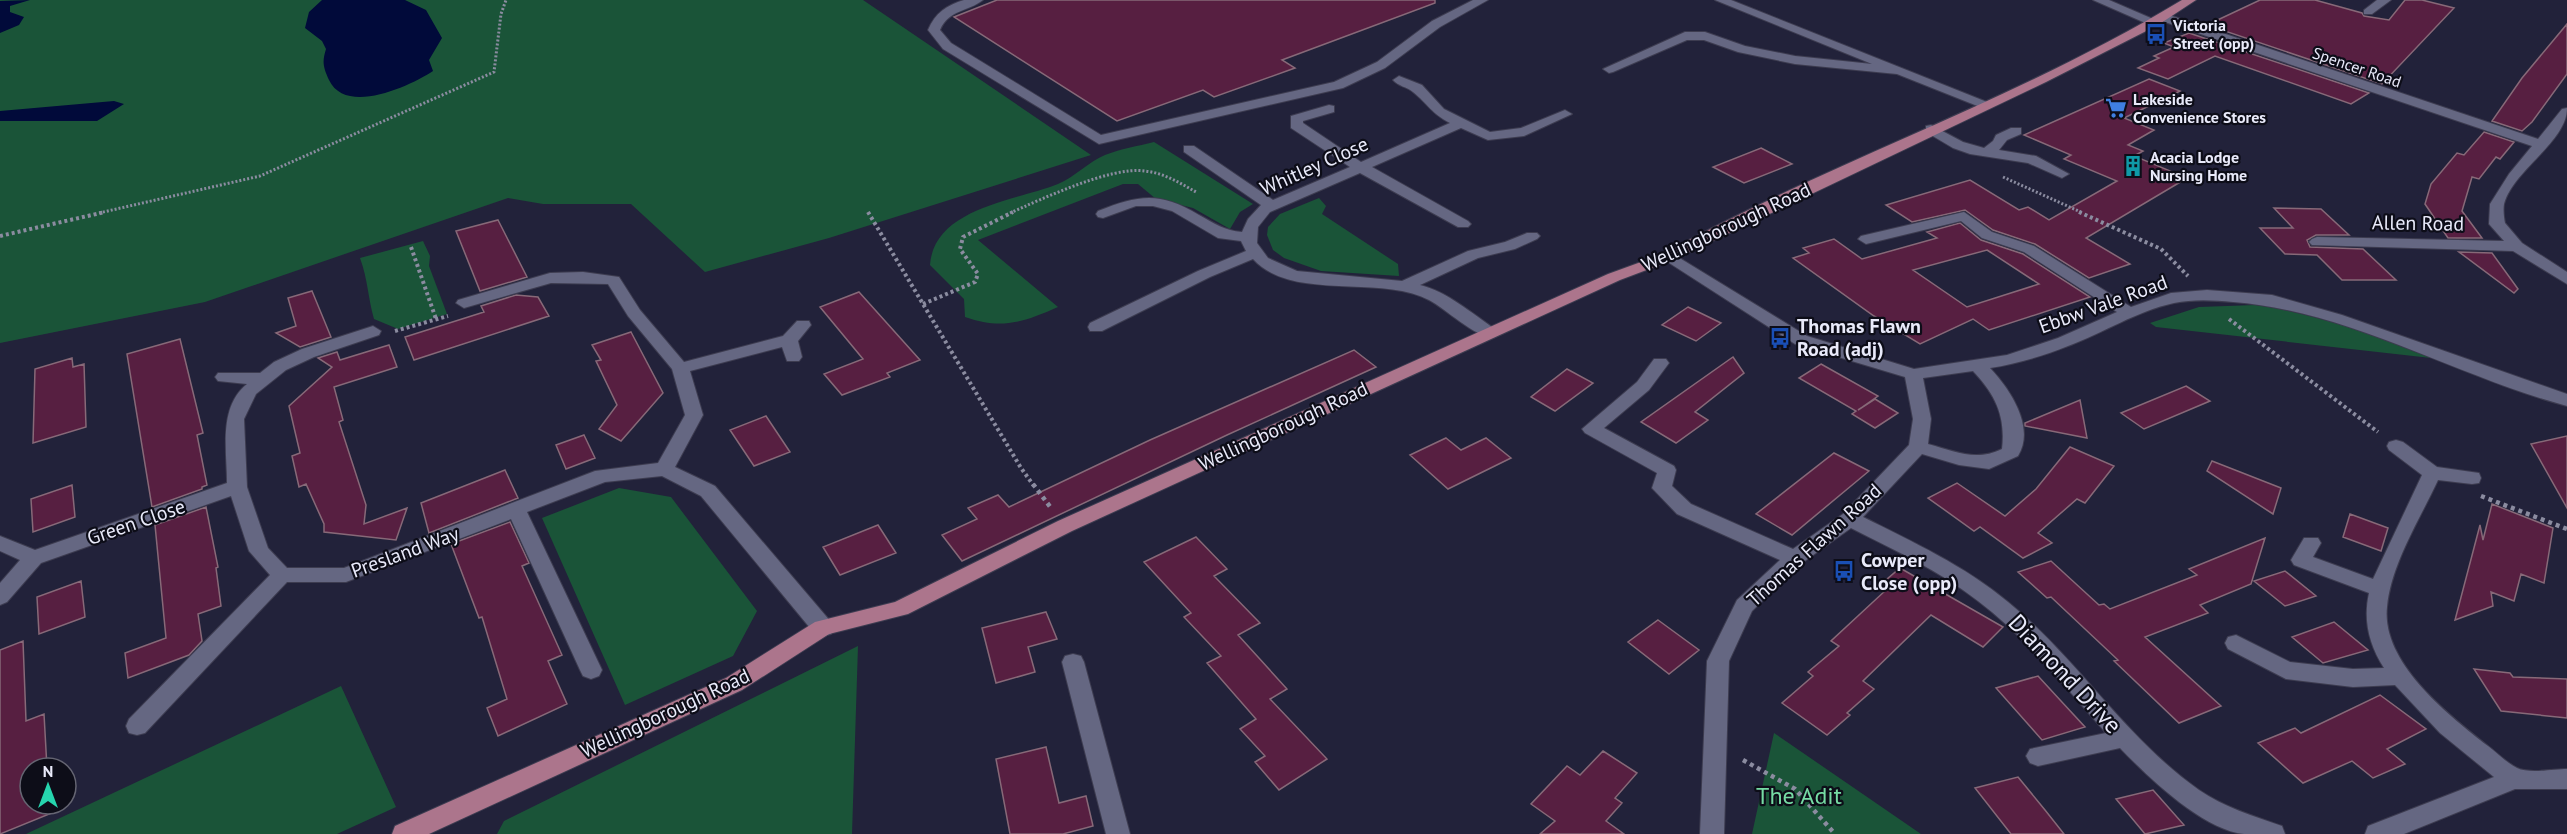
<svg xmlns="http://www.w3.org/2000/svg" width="2567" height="834" viewBox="0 0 2567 834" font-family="'PT Sans',sans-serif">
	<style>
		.green { fill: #1a5438 }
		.water { fill: #010a3a }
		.building { fill: #571f41; stroke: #876978; stroke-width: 1.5; fill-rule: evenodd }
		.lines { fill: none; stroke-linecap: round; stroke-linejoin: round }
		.minor-casing { stroke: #3d3c50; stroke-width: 2 }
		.major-casing { stroke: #3d3c50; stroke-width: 2 }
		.path-far2 { stroke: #8b8ca0; stroke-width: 3; stroke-dasharray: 2 2; stroke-linecap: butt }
		.path-far1 { stroke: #8b8ca0; stroke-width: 4; stroke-dasharray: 3 3; stroke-linecap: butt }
		.path { stroke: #8b8ca0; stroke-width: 4.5; stroke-dasharray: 4 4; stroke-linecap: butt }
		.minor { fill: #656782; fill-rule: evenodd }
		.major { fill: #ac758c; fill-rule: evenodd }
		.labels { text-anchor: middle; stroke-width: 4.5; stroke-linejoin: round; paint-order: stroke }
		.far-poi-label { font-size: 16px; font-weight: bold; fill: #e9eafa; stroke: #0d0d18; text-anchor: start }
		.far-street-label { font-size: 16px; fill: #e9eafa; stroke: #0d0d18 }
		.street-label { font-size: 20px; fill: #e9eafa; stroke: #0d0d18 }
		.poi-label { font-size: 20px; font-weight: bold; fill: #e9eafa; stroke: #0d0d18; text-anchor: start }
		.near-street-label { font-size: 24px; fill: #e9eafa; stroke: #0d0d18 }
		.near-park-label { font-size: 24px; fill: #76dba4; stroke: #0d0d18 }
	</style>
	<rect width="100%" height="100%" fill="#22223a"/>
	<path class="green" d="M0,0H863L1091,155L829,238L705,272L631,204H543L508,198L205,302L0,343Z
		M1154,142L1253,204L1240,212L1230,229L1193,208L1156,199L1138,184H1123L978,240L1058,307C1024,322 1002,330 965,317L964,299L930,265C934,208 1015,201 1058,184C1075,177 1088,162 1105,155C1120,149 1138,146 1154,142Z
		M1319,198L1326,206L1322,214L1398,264L1399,276L1321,271L1284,258L1273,250L1267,235L1268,227L1280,214Z
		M423,241L430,256L429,266L447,314L398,329L374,319C368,298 368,280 360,258Z
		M2255,305C2320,314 2379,337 2440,359L2156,327L2150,323L2199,307Z
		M619,488L671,497L757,611L733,656L625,705L542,518Z
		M858,646L852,834H497L504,821Z
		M341,686L396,807L337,834H26Z
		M1774,733L1921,834H1752Z"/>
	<path class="water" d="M30,0L10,6V12L24,17L19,25L0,33V1Z
		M322,0H405L426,10L442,38L429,60L433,71C410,86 346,116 329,80C323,67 322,62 326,49L322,41L305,28L309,12Z
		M114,101L124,104L97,121H0V111Z"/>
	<path class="building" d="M997,0H1435V3L1282,60L1295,68L1214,97L1203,90L1117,121L954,17Z
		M2260,0H2315L2362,13L2364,16L2389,20L2405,0H2422L2454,8L2382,84L2207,25Z
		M2567,24V74L2532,122L2522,131L2492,121L2522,78Z
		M2189,33L2369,93L2351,104L2215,56L2168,79L2138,68L2159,58L2154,56L2174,47L2164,43Z
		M2149,79L2180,91L2124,118L2154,130L2128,145L2143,151L2134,156L2187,178L2086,238L2130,264L2089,278L2035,244L1993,230L1965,210L1912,222L1886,205L1970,180L2019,210L2028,207L2049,220L2117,181L2064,159L2071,155L2024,135Z
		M2484,132L2514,142L2500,159L2496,157L2479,179L2472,177L2462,211L2482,238H2448L2425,204L2431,184L2457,153L2464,155Z
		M1761,148L1792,164L1744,183L1713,167Z
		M2274,208L2321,209L2349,235H2316L2307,240L2310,247L2363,249L2396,280H2342L2317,255L2285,254L2260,228H2293Z
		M498,220L527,277L480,291L456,231Z
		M1960,223L1981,240L2023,254L2090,297L1989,330L1973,319L1920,344L1874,316L1793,258L1809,253L1803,248L1834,239L1862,259L1937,238L1927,232ZM1987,250L2039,284L1967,307L1913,270Z
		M2459,252L2492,253L2518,289L2514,293Z
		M312,291L331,337L300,347L276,333L296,326L288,298Z
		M859,292L920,360L887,373L890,377L842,395L824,374L863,359L820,307Z
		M516,295L538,297L549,316L414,360L405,337L484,312L481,306Z
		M1688,307L1721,323L1696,341L1662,325Z
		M631,332L663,393L621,441L599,429L617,405L596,361L601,360L592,345Z
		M180,339L203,433L197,435L207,485L202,487V489L152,507L127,354Z
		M389,345L397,367L334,387L343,420L339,422L366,505L364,524L407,508L396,540L324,532V524L306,484L299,487L292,456L300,453L289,406L332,367L318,358L337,352L340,360Z
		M1354,350L1376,367L1227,435L962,561L942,535L977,519L968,508L998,495L1009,507L1150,440Z
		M1733,357L1744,373L1695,412L1708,420L1676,443L1641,422Z
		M72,358L73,367L84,364L86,427L33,443L35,369Z
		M1821,364L1878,396L1858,410L1875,399L1898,413L1875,428L1852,414L1856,411L1799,378Z
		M1567,369L1593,383L1555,411L1531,397Z
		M2186,386L2210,401L2144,429L2121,413Z
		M2080,400L2087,438L2025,426V423Z
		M766,416L790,452L754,466L730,430Z
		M584,435L595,458L566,469L556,445Z
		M2567,436V508L2531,444Z
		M1446,438L1461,450L1486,438L1511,458L1448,489L1410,455Z
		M2070,447L2114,466L2085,503L2077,499L2038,533L2052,543L2023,558L1980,527L1974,531L1928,498L1957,483L2005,516L2036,489Z
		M1834,453L1869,471L1792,535L1756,514Z
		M2212,461L2281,488L2273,514L2207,471Z
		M505,470L518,498L429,533L421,503Z
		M72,485L75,517L33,532L31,499Z
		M2492,504L2553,528L2544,583L2521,574L2514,601L2491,592L2493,606L2455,620L2480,525L2483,540Z
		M206,507L218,567L216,568L221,606L198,614L202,641L189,655L128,678L125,653L166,638L155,525Z
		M2350,514L2388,528L2381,551L2343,537Z
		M510,522L529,563L522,566L562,655L548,661L567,704L498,736L487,708L507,699L482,617L479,618L451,544Z
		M878,525L896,553L840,575L823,547Z
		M1196,537L1227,569L1214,576L1260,623L1238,635L1287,689L1270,699L1327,759L1279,790L1255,762L1265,756L1240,729L1256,719L1207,663L1221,656L1184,617L1191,613L1144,562Z
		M2265,538L2251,584L2200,605L2208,613L2145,637L2221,706L2179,723L2114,661L2118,660L2051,597L2047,598L2018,572L2051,561L2099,605L2104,604L2110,609L2197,575L2189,569Z
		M1900,568L2003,627L1983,647L1931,615L1863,681L1874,689L1847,713L1850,715L1827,735L1782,703L1813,676L1808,672L1839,646L1831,641L1886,590L1879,586Z
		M2285,571L2316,596L2285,606L2254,581Z
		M81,581L85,617L39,634L37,597Z
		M1046,612L1057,639L1028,647L1035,672L996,683L982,628Z
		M1658,620L1699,650L1669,674L1628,642Z
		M2334,622L2368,650L2323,663L2292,637Z
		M23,641L26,721L44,714L47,768H30V804H59V810L0,834V650Z
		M2474,669L2510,673L2513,677L2567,679V718L2501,711Z
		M2038,676L2061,701L2085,727L2042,740L1996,688Z
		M2380,695L2426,729L2387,749L2405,764L2373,778L2352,761L2303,783L2258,743L2295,728L2301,733Z
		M1046,747L1059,803L1086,796L1093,826L1063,834H1010L996,759Z
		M1603,751L1637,773L1615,798L1622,803L1606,821L1624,834H1540L1555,821L1531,804L1567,766L1580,775Z
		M2018,777L2045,810L2064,834H2011L1975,788Z
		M2153,790L2184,825L2145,834L2116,799Z"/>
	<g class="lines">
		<defs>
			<path id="minor" d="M964,0H983C968,12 949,9 940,30L951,43L1101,135L1334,82L1377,62L1432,21L1473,0H1488L1440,27L1385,68L1343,88L1099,144L943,49L928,30C935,13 947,5 964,0Z
				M1715,0H1731L1992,104L1985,108L1980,107L1897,74L1795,64L1738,52L1704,40H1687L1613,72L1609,73L1603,69L1685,32H1705L1745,46L1795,56L1872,64Z
				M2093,0H2109L2160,22L2150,25Z
				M2377,0H2391L2372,14H2364V10Z
				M2163,13L2538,139L2562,109L2567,108C2567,142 2513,170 2504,204C2503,210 2504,218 2505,223L2522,243L2567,272V284L2513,251L2312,245L2309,242L2312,239L2317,237L2504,241L2489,224L2490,204L2509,174L2532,146L2159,20L2157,17Z
				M1399,76L1422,85L1444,109L1490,132L1521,128L1565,110L1572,114L1524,136L1488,140L1461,128L1372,167L1468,221L1471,224L1468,227H1458L1360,173L1270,212L1258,227L1257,243L1268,258L1297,271L1402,281L1468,251L1505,242L1527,233H1537L1540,236L1537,239L1515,249L1478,258L1420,285C1448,292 1471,313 1495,329L1497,333L1495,337C1479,341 1445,308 1429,300C1380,274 1292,302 1253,259L1210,277L1102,331H1090L1088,327L1090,323L1198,271L1246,251L1241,241L1218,238L1172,211L1153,206H1136L1103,218L1098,217L1096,214L1098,211C1139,195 1159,191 1199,215C1214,223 1225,231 1242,232L1248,219L1261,205L1184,152V146H1194L1273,200L1350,167L1291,128V116L1329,105L1334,106V112L1303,121V123L1361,162L1450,123C1432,114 1428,104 1413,92C1407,87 1398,86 1393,80Z
				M1931,125L1963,142L1984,148L1993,141L1996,135L2011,128H2021V134L2007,140L1999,150L2036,156L2069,174L2062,178L2028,163L1970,154L1953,148L1926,132V126Z
				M1964,212L1992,232L2034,246L2131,307L2171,293L2207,290L2272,295L2342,315L2567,394V406C2455,376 2350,311 2233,302C2213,300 2193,299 2174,303C2137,311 2103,333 2068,346C2043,356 2016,364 1990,368C2009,388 2036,427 2018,456L1989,469L1959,465L1922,454L1863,517C1913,542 1965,566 2008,602C2078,659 2125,738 2199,790C2224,807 2253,816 2282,826L2285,834C2272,834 2257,834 2244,834C2203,830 2148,777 2120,748L2038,766L2030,763L2026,756L2030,749L2106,733C2065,687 2027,638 1978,601C1940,571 1894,550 1851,528L1802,563L1752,611L1729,661L1724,834H1700L1707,661L1737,600L1780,560L1677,514L1652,488L1657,473L1585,433L1582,429L1637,382L1654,359H1666L1669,363L1649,390L1604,428L1674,466L1676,470L1672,486L1691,504L1793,549L1843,514L1909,445L1913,419L1905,377L1795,344L1660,257L1663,254H1673L1807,336L1914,369L2007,355L2058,338L2117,312L2024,252L1982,238L1961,221L1866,244L1858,239L1861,236ZM1973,371C1995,394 2006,416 2002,449C1976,462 1954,451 1928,444L1931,419L1923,378Z
				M583,272L619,277L640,310L684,362L783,336L797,321H809L811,325L798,341L802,357L799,361H787L782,347L690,371L703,415L675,467L715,486L831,622L834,628L831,634L823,636L815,634L701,496L662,476L605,482L527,512L602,670L599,676L591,679L583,676L580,670L511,519L346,582H287L145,733L137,735L129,733L126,726L129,719L270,575L249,551L231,496L41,563L7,602L0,605V583L20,560L0,551V536L35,550L227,483C227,451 218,407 247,384L218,381L215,377L218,373H260L274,362L302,349L373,326L381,331L379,335L314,357L286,370L256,394L244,419L247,487L268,548L287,568H344L595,471L658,463L685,415L672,369L628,316L608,284L551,283L464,308L456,303L458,300L550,273Z
				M2396,440L2403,442L2437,467L2479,473L2481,478L2479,483L2472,484L2438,480C2420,519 2391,564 2387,607C2381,662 2448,715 2488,746C2497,753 2507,763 2517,768C2529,774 2554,769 2567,769V789H2515L2404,834H2365L2368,826L2494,777L2440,733L2395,685L2353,687L2286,679L2228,649L2225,643L2228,637L2236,635L2290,662L2353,669L2384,668C2369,645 2363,620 2369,593L2294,565L2291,560L2304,538H2318L2321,543L2313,557L2373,579L2422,475L2389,450L2387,446L2389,442Z
				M1073,654L1081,656L1084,662L1130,834H1106L1062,662L1065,656Z"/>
			<path id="major" d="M2182,0H2196L2158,25L2046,82L1673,260L1620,280L1072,531L908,614L829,634L742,690L429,834H392L395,826L726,678L815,622L895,602L1058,521L1608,274L1663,254C1831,161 2017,100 2182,0Z"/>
		</defs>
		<use href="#minor" class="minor-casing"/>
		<use href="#major" class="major-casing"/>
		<path class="path-far2" d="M2003,177L2083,213
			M99,213L260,176L494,72L501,14L506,0
			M1010,213C1042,199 1111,166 1145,171C1164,173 1180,183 1196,192"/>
		<path class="path-far1" d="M868,212L1021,468L1034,486
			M2079,212L2161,249L2188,276
			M0,236L105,212
			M411,247L436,319
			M923,304L975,282L978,274L960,249L963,237L1013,212
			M2229,319L2378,432
			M395,331L448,316"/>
		<path class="path" d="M1033,484L1051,508
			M2481,496L2567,529
			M1743,760L1795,789L1835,834"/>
		<use href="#minor" class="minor"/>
		<use href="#major" class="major"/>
	</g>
	<defs>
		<symbol id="bus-bare" viewBox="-9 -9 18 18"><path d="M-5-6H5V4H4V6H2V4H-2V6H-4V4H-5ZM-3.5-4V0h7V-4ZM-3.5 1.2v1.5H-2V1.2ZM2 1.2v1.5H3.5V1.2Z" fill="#1a4fb4" stroke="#0d0d18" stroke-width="2.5" paint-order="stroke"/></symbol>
		<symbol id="supermarket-bare" viewBox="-9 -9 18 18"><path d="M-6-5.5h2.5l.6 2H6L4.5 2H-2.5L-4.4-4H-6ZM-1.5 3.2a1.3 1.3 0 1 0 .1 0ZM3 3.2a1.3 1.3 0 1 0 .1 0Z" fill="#3f7fe0" stroke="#0d0d18" stroke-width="2.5" paint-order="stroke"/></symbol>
		<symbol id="building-bare" viewBox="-9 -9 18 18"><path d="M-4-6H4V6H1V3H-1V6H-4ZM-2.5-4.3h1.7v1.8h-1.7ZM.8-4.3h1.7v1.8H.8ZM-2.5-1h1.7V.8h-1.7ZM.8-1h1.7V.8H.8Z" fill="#0f9aa8" stroke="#0d0d18" stroke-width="2.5" paint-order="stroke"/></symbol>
	</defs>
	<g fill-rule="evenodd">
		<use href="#bus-bare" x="2141" y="19" width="30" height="30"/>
		<use href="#supermarket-bare" x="2101" y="93" width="30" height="30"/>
		<use href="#building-bare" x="2118" y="151" width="30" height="30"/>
		<use href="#bus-bare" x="1765" y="323" width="30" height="30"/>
		<use href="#bus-bare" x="1829" y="556" width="30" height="30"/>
	</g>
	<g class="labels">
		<g class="far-poi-label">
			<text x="2173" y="31">Victoria<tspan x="2173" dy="18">Street (opp)</tspan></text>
			<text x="2133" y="105">Lakeside<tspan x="2133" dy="18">Convenience Stores</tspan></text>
			<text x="2150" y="163">Acacia Lodge<tspan x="2150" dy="18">Nursing Home</tspan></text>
		</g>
		<g class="far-street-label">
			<text transform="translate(2357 67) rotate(19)" y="6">Spencer Road</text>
		</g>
		<g class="street-label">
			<text transform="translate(1314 166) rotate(-24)" y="7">Whitley Close</text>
			<text transform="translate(2418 223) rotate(1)" y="7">Allen Road</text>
			<text transform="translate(1726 227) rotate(-25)" y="7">Wellingborough Road</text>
			<text transform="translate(2103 304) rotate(-20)" y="7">Ebbw Vale Road</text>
			<text transform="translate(1283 426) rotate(-25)" y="7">Wellingborough Road</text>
			<text transform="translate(136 522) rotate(-19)" y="7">Green Close</text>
			<text transform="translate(1814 545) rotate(-42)" y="7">Thomas Flawn Road</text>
			<text transform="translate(405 552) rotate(-20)" y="7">Presland Way</text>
			<text transform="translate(665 713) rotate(-25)" y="7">Wellingborough Road</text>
		</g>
		<g class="poi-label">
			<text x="1797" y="333">Thomas Flawn<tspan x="1797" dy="23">Road (adj)</tspan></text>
			<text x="1861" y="567">Cowper<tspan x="1861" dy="23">Close (opp)</tspan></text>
		</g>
		<g class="near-street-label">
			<text transform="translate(2065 674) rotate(47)" y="8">Diamond Drive</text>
		</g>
		<g class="near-park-label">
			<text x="1799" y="804">The Adit</text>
		</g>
	</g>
	<g transform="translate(48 786)"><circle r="28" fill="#0d0d18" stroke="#656572" stroke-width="1.5"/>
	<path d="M0-4.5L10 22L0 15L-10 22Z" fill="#26d5ae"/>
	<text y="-9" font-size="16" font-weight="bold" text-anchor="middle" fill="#e9eafa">N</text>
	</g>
</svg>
